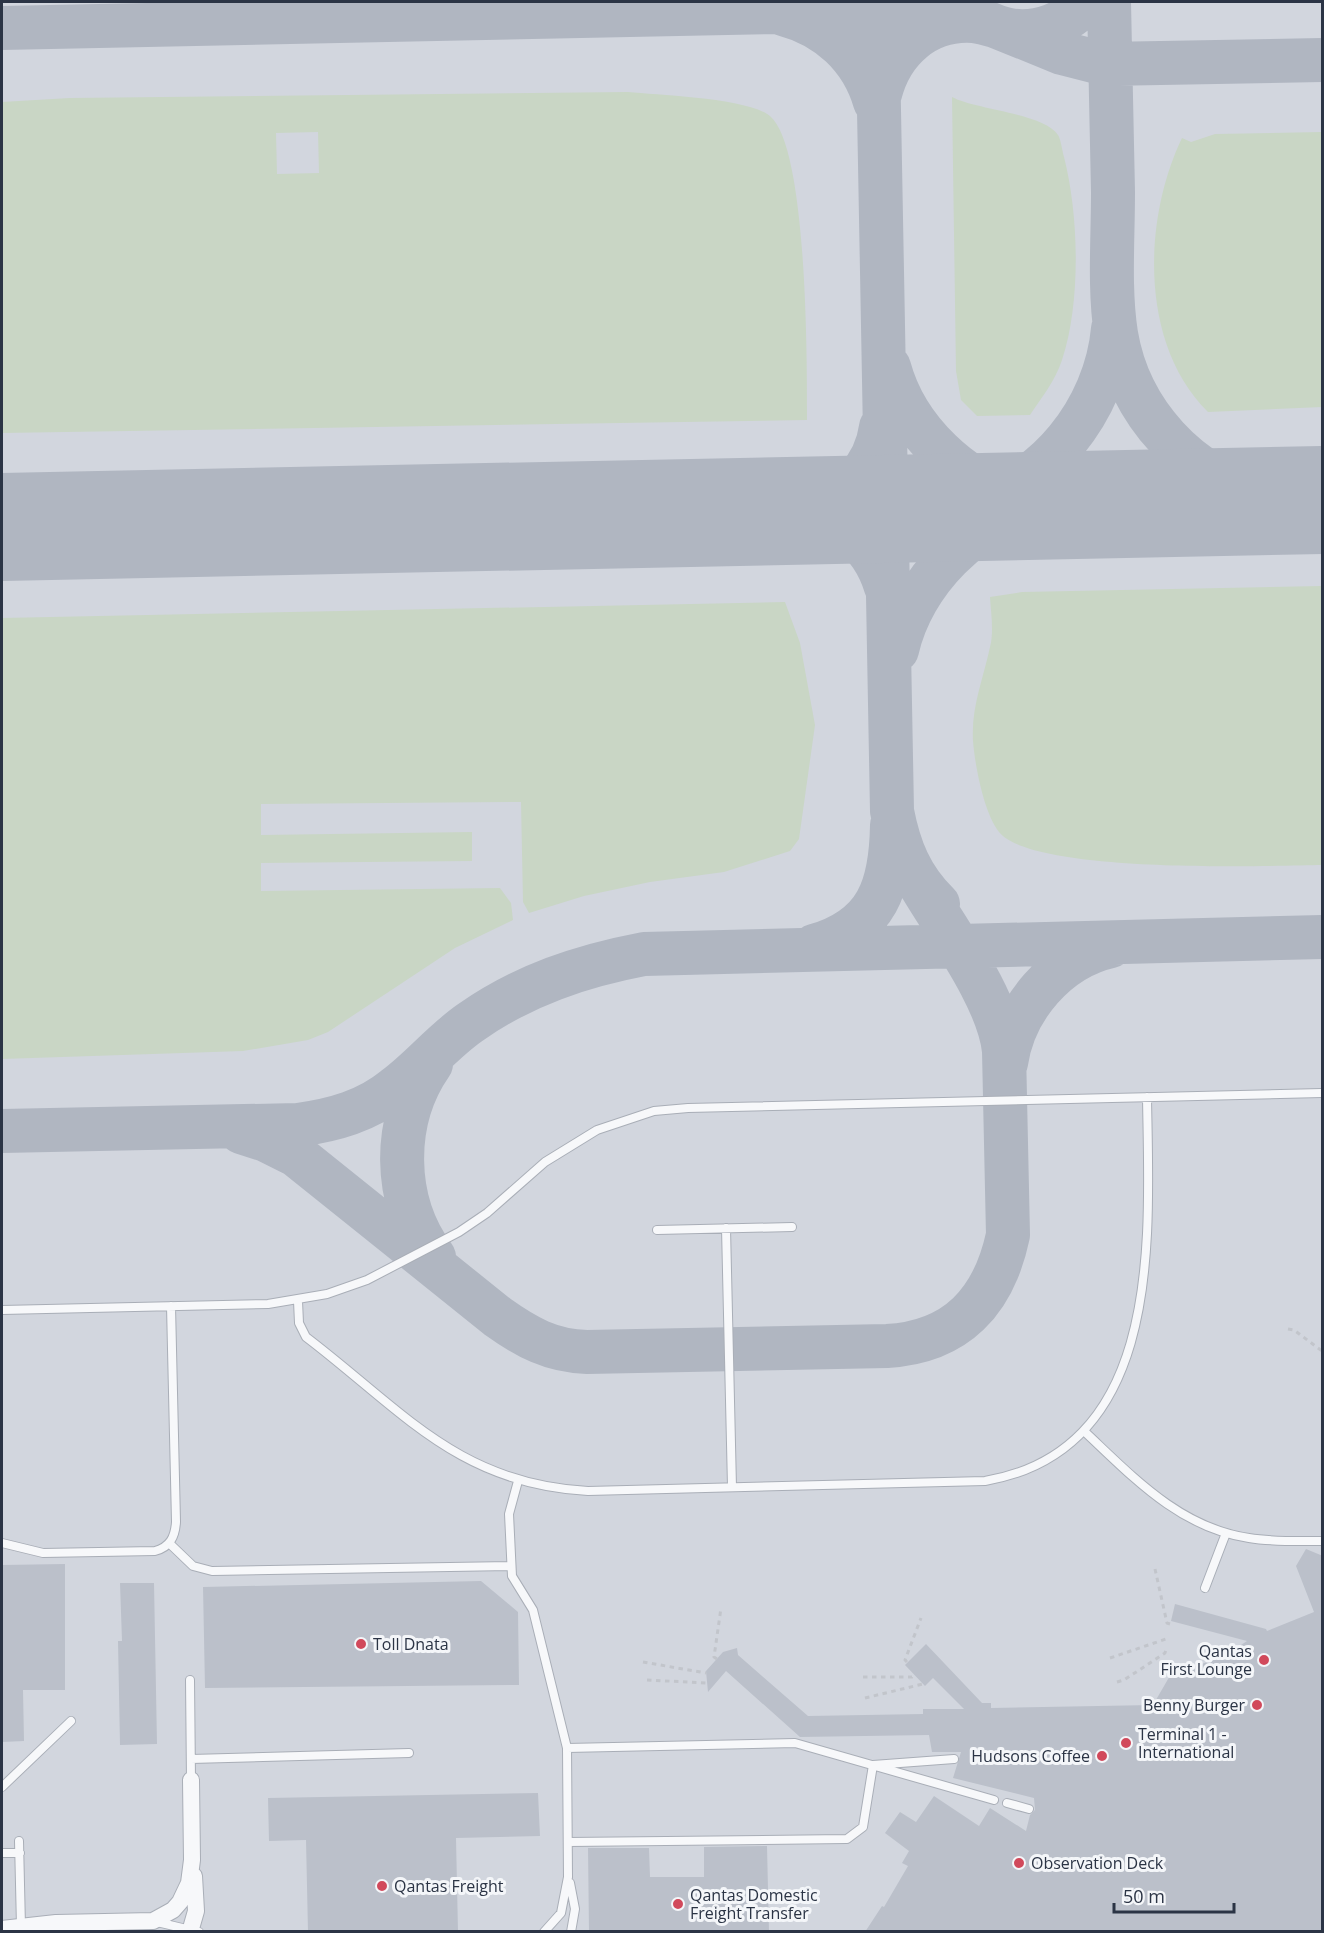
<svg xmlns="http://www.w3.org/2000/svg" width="1324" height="1933" viewBox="0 0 1324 1933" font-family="'Open Sans',sans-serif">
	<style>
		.built { fill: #d2d6de }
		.green { fill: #c9d6c5; fill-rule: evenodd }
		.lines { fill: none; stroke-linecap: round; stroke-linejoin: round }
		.taxiway { stroke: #b0b6c1; stroke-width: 44 }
		.runway { stroke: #b0b6c1; stroke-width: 108 }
		.building { fill: #bbc0ca }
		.lane-casing { stroke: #a9aeb7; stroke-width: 10 }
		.street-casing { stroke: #a9aeb7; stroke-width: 18 }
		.path { stroke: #c2c5cb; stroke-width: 3; stroke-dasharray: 4.5 4.5; stroke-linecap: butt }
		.lane { stroke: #f7f8fa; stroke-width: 8 }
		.street { stroke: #f7f8fa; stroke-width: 16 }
		.poi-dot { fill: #d1495b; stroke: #f4f6f9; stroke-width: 2 }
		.labels { text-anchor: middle; stroke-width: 6; stroke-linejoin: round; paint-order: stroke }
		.poi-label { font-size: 16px; fill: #2b3445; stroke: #f4f6f9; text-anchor: start }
	</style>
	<rect width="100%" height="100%" fill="#e4e7ec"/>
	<path class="built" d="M2,2H1322V1931L2,1932Z"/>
	<path class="green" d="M628,92C659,95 748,98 770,116C808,148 807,366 807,420L2,433V102L70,98ZM318,132L319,173L277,174L276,133Z
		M952,97C976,110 1044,113 1058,135C1061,140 1062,150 1064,157C1079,215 1081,303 1062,360C1055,381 1042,397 1030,415L977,416L961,400L956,371Z
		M1322,132V407L1208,412C1139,344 1143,219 1182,138L1191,142L1215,134Z
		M1322,586V865C1265,866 1033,874 999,832C984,813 975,766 973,741C971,707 983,680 990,647C994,632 991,613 990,597L1022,592Z
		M785,602L800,643L815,725L799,839L790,851L724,872L650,882L584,896L529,913L523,902L521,802L261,804V835L472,832V861L261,863V891L500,888L511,903L513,920L455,948L328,1032L308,1040L243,1051L2,1059V618Z"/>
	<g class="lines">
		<path class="taxiway" d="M877,2L892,811C899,848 911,878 938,904
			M1109,2C1110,65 1112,129 1113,193C1113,239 1109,289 1116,334C1129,412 1189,478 1265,495
			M783,14C828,26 862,57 875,102
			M2,28L920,9L948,11L978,19L1062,53L1105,64L1322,60
			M880,94C891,50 926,18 973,21C985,22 996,27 1009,30C1038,35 1067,23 1087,2
			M889,367C906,430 963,484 1026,500C1050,506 1076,502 1100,502
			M1235,498L1322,496
			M760,509C775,508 791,510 807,507C846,501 876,465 881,427
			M877,509C905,501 936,509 965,503C1045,488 1106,409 1113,329
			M785,513C834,512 872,540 886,587
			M897,650C912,583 973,518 1043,508
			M814,946C878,928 891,886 892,825
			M1006,1063C1014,1008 1057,958 1111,946
			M431,1064C392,1120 392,1201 434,1257
			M2,1131L298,1125C334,1120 367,1111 395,1088C422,1068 443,1041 471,1022C524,985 581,966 644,954L1322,937
			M241,1132L266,1140L296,1155L498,1317C526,1337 551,1351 587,1352L887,1346C957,1342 994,1301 1008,1235L1004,1051C999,999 946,929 919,883"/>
		<path class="runway" d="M2,527L1322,500"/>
	</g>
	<path class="building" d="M1306,1549L1323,1556V1932H865L882,1906L884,1907L908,1866L902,1863L909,1851L885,1833L900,1812L916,1822L934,1796L979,1826L990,1808L1026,1831L1030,1815L1035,1810L1034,1798L953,1778L961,1752H932L929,1735L800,1737L726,1671L708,1692L706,1671L723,1652L737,1648L738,1655L808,1716L923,1714V1709H964L933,1678L925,1686L905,1665L926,1644L982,1703H991V1708L1153,1705L1171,1674L1223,1657L1247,1641L1171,1621L1175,1604L1266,1629L1267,1631L1314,1612L1296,1566Z
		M65,1564V1690H23L24,1741L2,1742V1565Z
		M481,1581L518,1612L519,1685L205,1688L203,1587Z
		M120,1583H154L157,1744L120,1745L118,1641H122Z
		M538,1793L540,1836L456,1838L458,1932H308L306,1840L269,1841L268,1798Z
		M767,1846L769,1932H589L588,1848H649L650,1877H704V1847Z"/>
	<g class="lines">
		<defs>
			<path id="lane" d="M726,1228L732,1487
				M657,1230L792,1227
				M298,1301L299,1323L306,1337C402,1410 458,1484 588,1491L985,1481C1165,1450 1149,1236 1147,1097
				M2,1310L268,1304L327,1294L367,1280L459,1232L487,1213L545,1162L597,1130L654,1111L688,1108L1322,1093
				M1085,1432C1133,1477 1180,1528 1249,1538C1273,1542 1298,1541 1322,1541
				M518,1481L509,1514L512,1576L533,1610L567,1748L568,1877L561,1913L544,1932
				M2,1543L43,1553L155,1551C170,1547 175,1537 176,1522L171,1306
				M169,1543L193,1566L212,1571L510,1566
				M1205,1588L1226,1533
				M190,1680L191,1780
				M567,1748L795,1743L994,1800
				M191,1759L409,1753
				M2,1787L71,1721
				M1007,1803L1029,1809
				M19,1841L21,1927
				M568,1842L847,1839L863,1827L873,1765L954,1759
				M2,1853H20
				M570,1883L575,1909L571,1932
				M157,1922L199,1932"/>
			<path id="street" d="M2,1929L56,1923L153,1921L173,1910L180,1902L189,1883L192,1860L191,1780
				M190,1932L196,1911L194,1876"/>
		</defs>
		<use href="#lane" class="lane-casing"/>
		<use href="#street" class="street-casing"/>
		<path class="path" d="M1288,1329L1294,1330L1322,1351
			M1155,1569L1167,1623L1170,1624
			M1110,1658L1166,1639
			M717,1659L714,1657L721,1608
			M643,1662L706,1673
			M907,1662L905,1660L921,1618
			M863,1677H912L915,1675
			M647,1680L707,1683
			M1117,1682L1124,1680L1165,1653L1166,1649
			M865,1698L923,1684"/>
		<use href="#lane" class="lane"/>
		<use href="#street" class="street"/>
	</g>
	<g class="poi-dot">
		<circle cx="361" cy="1644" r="6"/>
		<circle cx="1264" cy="1660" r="6"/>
		<circle cx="1257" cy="1705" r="6"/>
		<circle cx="1126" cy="1743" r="6"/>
		<circle cx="1102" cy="1756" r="6"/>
		<circle cx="1019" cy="1863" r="6"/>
		<circle cx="382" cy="1886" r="6"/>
		<circle cx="678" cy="1904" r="6"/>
	</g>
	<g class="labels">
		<g class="poi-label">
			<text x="373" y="1650">Toll Dnata</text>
			<text x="1252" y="1657" text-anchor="end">Qantas<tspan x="1252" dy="18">First Lounge</tspan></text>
			<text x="1245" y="1711" text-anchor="end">Benny Burger</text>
			<text x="1138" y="1740">Terminal 1 -<tspan x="1138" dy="18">International</tspan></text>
			<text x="1090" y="1762" text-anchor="end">Hudsons Coffee</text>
			<text x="1031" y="1869">Observation Deck</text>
			<text x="394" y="1892">Qantas Freight</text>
			<text x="690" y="1901">Qantas Domestic<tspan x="690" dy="18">Freight Transfer</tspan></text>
		</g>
	</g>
	<rect width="1324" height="1933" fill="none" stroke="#2b3445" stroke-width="6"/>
	<path d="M1114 1903v9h120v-9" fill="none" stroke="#2b3445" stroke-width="3"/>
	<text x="1123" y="1903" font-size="18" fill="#2b3445" stroke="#f4f6f9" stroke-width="4.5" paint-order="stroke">50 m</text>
</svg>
